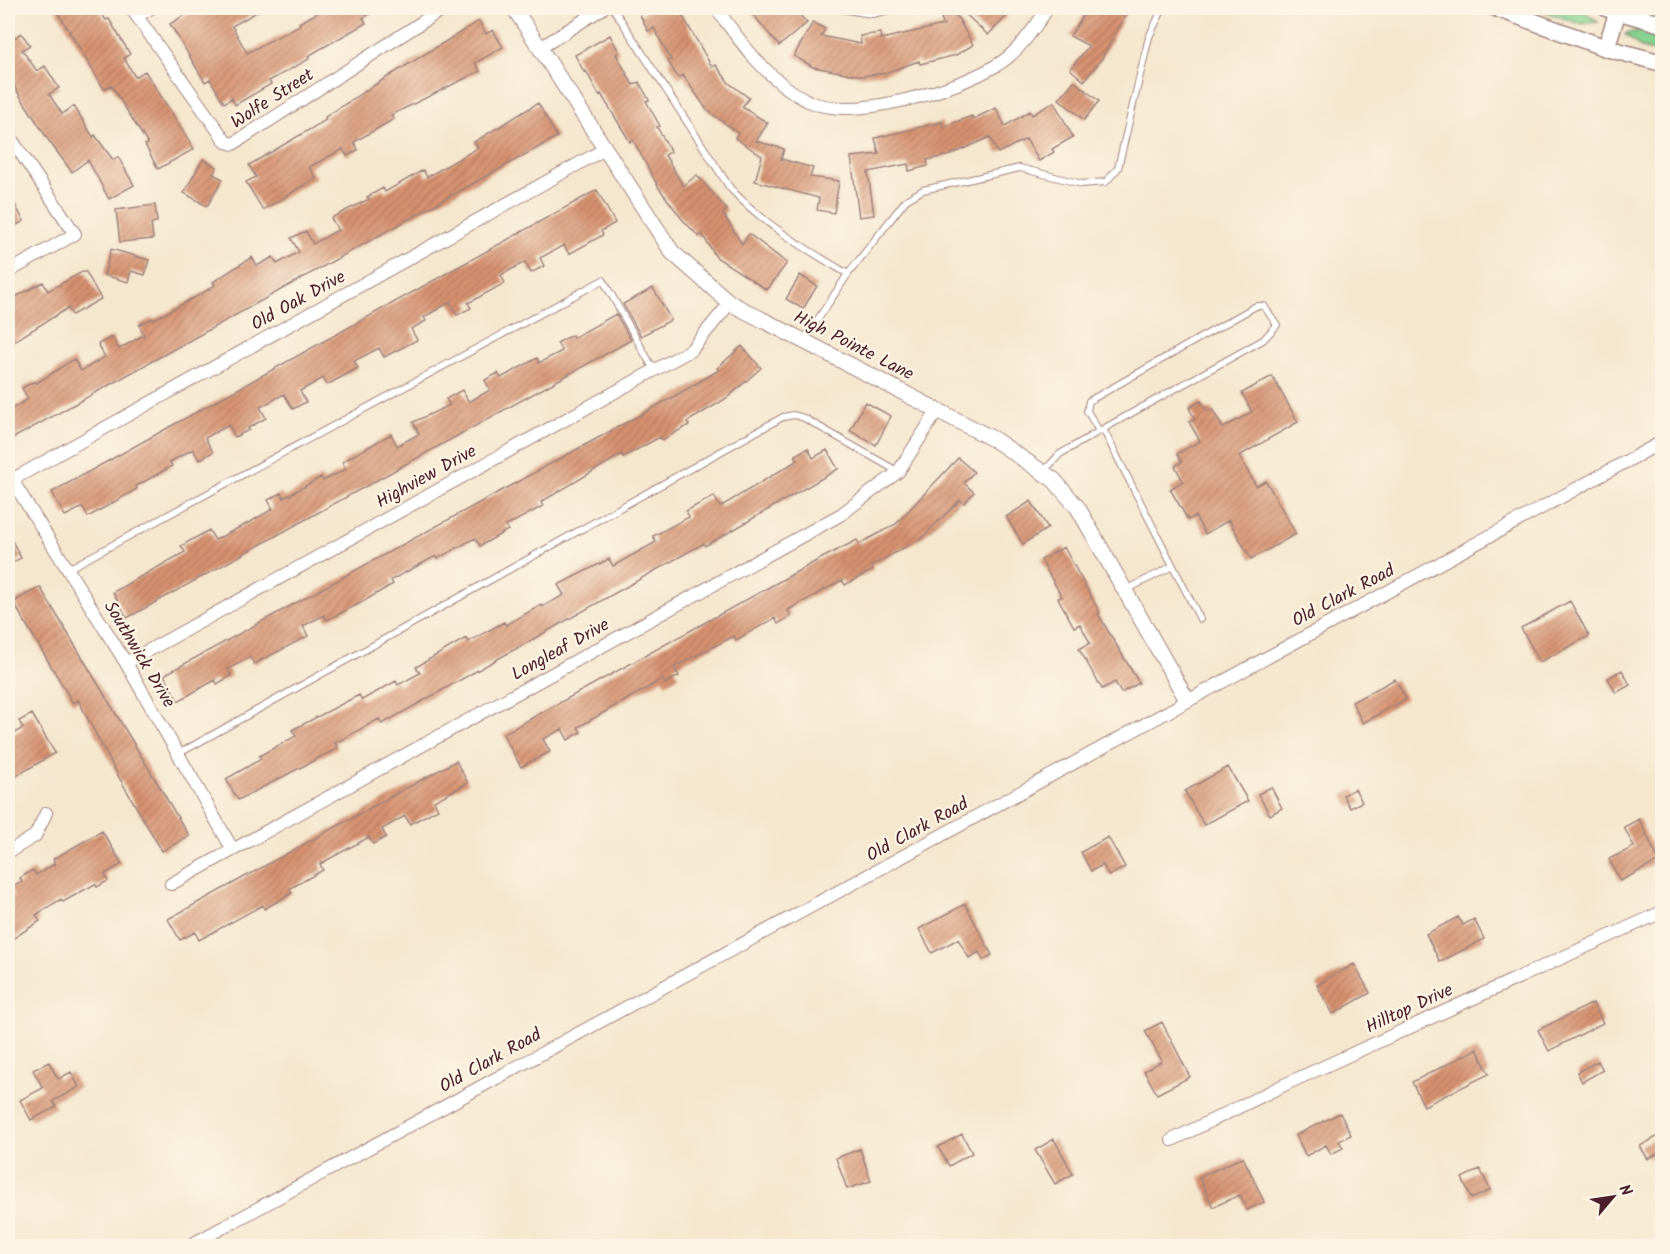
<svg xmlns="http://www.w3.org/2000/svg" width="1670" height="1254" viewBox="0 0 1670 1254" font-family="Kalam,sans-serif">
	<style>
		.grass { fill: #86d391; stroke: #68795e; stroke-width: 1.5 }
		.building { fill: url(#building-hatch) }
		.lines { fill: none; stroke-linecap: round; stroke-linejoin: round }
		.service-casing { stroke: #a0837c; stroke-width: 8 }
		.minor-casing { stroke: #a0837c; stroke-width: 14 }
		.tertiary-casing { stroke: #a0837c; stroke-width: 17 }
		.secondary-casing { stroke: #a0837c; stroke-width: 19 }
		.service { stroke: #fff; stroke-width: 6 }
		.minor { stroke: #fff; stroke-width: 12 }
		.tertiary { stroke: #fff; stroke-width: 15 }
		.secondary { stroke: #fff; stroke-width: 16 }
		.labels { text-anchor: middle; stroke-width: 4.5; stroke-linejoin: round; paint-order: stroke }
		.street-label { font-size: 18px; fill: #4a1f2b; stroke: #fcf5e5 }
	</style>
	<defs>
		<pattern id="building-hatch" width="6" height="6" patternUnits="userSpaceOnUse" patternTransform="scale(1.5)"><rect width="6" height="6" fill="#d79270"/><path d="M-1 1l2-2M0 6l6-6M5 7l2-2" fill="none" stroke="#b0775c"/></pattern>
	</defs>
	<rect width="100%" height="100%" fill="#fcf5e5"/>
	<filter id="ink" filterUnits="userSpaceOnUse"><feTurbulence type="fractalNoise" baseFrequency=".0167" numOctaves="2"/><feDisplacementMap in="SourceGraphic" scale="12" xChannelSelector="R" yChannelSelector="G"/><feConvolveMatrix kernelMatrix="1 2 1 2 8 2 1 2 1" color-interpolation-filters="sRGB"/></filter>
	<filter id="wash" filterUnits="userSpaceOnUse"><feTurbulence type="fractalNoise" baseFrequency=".008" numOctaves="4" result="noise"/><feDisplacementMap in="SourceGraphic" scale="24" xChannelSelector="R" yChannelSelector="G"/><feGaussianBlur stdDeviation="1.35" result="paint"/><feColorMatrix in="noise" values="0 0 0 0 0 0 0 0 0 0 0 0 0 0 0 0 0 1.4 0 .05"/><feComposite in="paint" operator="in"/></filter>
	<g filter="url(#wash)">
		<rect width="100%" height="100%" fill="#f5e7ce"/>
		<path class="grass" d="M1534,8H1580L1598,22L1580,24Z
			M1644,29L1662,32V53L1641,48L1625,34Z"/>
		<g id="blocks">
			<path class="building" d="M55,8H98L106,20L109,19L130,54L124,58L135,77L145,71L194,149L158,169L145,145L148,144L111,85L104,89Z
				M196,8H264L232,26L247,53L300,25L299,23L326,8H380L363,18L366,23L308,56L309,59L269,81L271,84L235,105L232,98L224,103L210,79L205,82L170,24Z
				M653,8H678L712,67L716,65L729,83L749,98L742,107L768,123L756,141L784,149L781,159L813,168L810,177L839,181L834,213L817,210L819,198L755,181L762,156L735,138L738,133L707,110L683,75L678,78L668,61L671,60L654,28L648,31L640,15Z
				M748,8H794L807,23L779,46Z
				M959,8H1015L988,35Z
				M1088,8H1129L1102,58L1084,81L1070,69L1089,46L1070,36Z
				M954,11L973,45L956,55L920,64L919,61L885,73L862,76L813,67L794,56L813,22L825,29L821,36L861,44L860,36L880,33L881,39L944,25L941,18Z
				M479,21L486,34L493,30L503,47L475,63L480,71L391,115L394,119L354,142L358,150L347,156L343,149L309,167L316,178L263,210L246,182L256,177L249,165L326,120L325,117L381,81Z
				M21,33L30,45L22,50L37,71L45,66L59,88L49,94L62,114L74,106L93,137L95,135L113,160L118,157L134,185L109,199L88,160L72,172L49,141L8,77V43Z
				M610,35L619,52L616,54L633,85L639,82L649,100L646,101L660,126L657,127L671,152L665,155L683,186L697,175L727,210L723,214L742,244L749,234L787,263L767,290L716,257L702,234L699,237L682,219L659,188L633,140L630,142L601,94L599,95L586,71L584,72L575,55Z
				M1074,81L1099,101L1084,120L1059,99Z
				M1054,102L1073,137L1052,149L1054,152L1039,161L1026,139L998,153L990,137L950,155L927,160L928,166L909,171L908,164L868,172L874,215L859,217L851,157L879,154L875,138L942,122L943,127L972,116L973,119L996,108L1005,126L1030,111L1032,115Z
				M538,103L557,137L8,441V411L28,399L22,388L35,381L37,383L74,359L81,371L105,357L98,344L112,337L119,349L144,335L139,325L152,318L153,320L201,294L215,285L213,282L252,257L257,266L273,257L277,264L299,252L291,238L306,231L313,244L338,230L331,218L369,199L367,197L383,188L385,192L423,170L427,177L478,148L474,142Z
				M203,159L217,167L213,174L223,179L207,206L184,193Z
				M597,190L615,223L601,231L603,235L569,254L564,245L540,258L544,266L531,273L525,262L501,275L505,283L468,303L471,308L457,315L450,302L424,317L426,321L411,329L417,340L384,357L379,348L354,361L358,368L327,385L323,378L300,391L306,402L293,409L284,394L260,407L266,418L248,428L249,430L235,437L229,425L205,438L213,452L199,460L193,449L170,462L172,466L136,486L137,489L88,517L83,507L65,516L52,492Z
				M8,192L24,221L8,230Z
				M155,205L157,222L151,223L153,239L120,242L116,210Z
				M111,249L149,260L145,275L131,271L128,282L104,275Z
				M82,272H86L101,299L72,315L68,308L8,345V301L43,282L48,291Z
				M800,275L817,286L803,309L786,299Z
				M653,288L671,320L641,336L623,304Z
				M616,314L631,340L127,618L113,592L185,552L181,546L209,530L215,540L252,521L273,509L268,500L281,493L284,498L321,477L323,481L346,469L342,462L391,434L397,446L419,434L413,422L450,405L446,399L462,390L469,402L490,390L485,380L498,373L501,378L537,358L539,363L562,351L557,343L572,335L573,338Z
				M742,346L761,368L727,398L687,422L689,425L662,440L660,437L623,457L622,454L541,502L543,506L506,526L508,530L480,546L475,538L437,559L436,556L391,580L393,584L364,601L327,620L324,615L303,626L308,636L254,664L250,657L228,669L231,676L217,684L215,680L178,701L164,675L673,397L719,370L717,368Z
				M1272,376L1298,422L1239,456L1256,486L1266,481L1296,534L1251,559L1229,520L1205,534L1195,516L1188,520L1170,489L1183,481L1175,466L1182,462L1177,454L1200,441L1189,422L1195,419L1189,408L1201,401L1207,411L1212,409L1223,428L1252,412L1242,393Z
				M865,402L891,416L876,445L850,431Z
				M808,448L813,458L827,450L838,469L733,530L705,546L704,543L382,724L379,719L335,743L338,748L238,800L226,779L261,759L259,756L296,736L292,730L359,695L362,700L396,681L398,685L420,673L416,667L466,638L468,642L504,622L506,625L541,605L542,607L564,595L558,585L609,559L613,566L656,542L653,536L689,517L686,511L714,496L720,507L798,460L795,455Z
				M958,458L974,472L964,483L974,492L964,503L960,500L922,538L871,566L873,570L845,585L842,580L788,610L791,616L778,624L775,618L736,640L734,636L674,667L679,676L665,684L663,679L578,727L581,732L568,740L562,729L543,739L550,752L521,767L503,734L820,559L857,540L859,544L896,524Z
				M1031,501L1048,528L1023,544L1006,517Z
				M8,533L21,558L8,565Z
				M1064,547L1100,613L1098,614L1139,683L1121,693L1115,682L1102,689L1086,661L1079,649L1090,643L1080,624L1074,627L1058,598L1062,597L1041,560Z
				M40,587L189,836L162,851L117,774L78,700L73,703L13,602Z
				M1570,601L1589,636L1540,662L1521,628Z
				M1622,670L1630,685L1616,693L1608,678Z
				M1395,679L1406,699L1363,723L1352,702Z
				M32,714L55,753L8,781V737L23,728L19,721Z
				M456,761L468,783L434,801L438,809L410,824L405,816L382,829L386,837L373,844L369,837L320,864L323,870L289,889L292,893L264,909L263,905L199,940L195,932L180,940L168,919Z
				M1228,767L1248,801L1204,825L1185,791Z
				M1271,787L1282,808L1270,815L1258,794Z
				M1355,789L1362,802L1350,808L1343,795Z
				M1639,819L1659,861L1620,881L1609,859L1634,847L1624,827Z
				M102,831L122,864L105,874L108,881L97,887L95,884L63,902L61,899L36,915L40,921L14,938L8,936V910L13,907L9,898L14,895L10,888L22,882L20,878L33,870L36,875L55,864L53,859Z
				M1108,837L1125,867L1109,876L1103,865L1091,871L1081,852Z
				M965,904L992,955L983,960L979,952L969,958L958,939L932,953L919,929Z
				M1458,917L1463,925L1474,919L1484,939L1440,962L1426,934Z
				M1354,964L1370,993L1333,1014L1317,985Z
				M1593,1003L1603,1023L1549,1051L1538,1030Z
				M1162,1022L1190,1077L1157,1094L1144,1071L1162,1061L1145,1031Z
				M1477,1049L1489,1074L1424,1106L1412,1082Z
				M1598,1061L1603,1070L1582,1082L1577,1072Z
				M49,1062L58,1079L71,1072L79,1087L53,1101L56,1107L31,1120L20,1100L43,1088L33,1070Z
				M1340,1113L1351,1135L1339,1141L1343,1148L1331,1154L1326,1145L1306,1156L1296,1135Z
				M962,1134L972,1153L949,1166L938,1147Z
				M1662,1134V1151L1648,1159L1640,1146Z
				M1054,1139L1073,1174L1055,1184L1035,1150Z
				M860,1149L871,1181L847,1189L836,1158Z
				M1243,1157L1264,1202L1247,1210L1240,1195L1213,1207L1199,1177Z
				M1480,1169L1490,1190L1472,1199L1462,1178Z"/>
		</g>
	</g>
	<g filter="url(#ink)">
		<use href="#blocks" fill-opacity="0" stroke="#a0837c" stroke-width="1.5"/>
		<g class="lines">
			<defs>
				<path id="service" d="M613,8L730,188C764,225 806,249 848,274L906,200L923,190L1020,168L1082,184L1106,182L1118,168L1149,37L1163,8
					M834,8L872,14L899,8
					M804,340L848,274
					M1099,431L1087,411L1089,401L1256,306H1264L1277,325L1263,340L1103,429
					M1043,472L1060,454L1103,429L1173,566
					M68,569L603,280L654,370
					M1126,590L1173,566L1200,619
					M178,754L783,417L794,415L804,418L897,471"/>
				<path id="minor" d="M131,8L226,142L233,144L444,8
					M716,8C741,43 768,81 808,101C854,122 956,90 997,65C1018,53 1035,27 1048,8
					M137,16L151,8
					M540,48L603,8
					M8,134L75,234L8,272
					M12,480L126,663L233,850
					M8,482L605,149
					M126,663L691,350L730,303
					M8,852L35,836L46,813
					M171,884L840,515L898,472L938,410
					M1172,1140L1286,1084L1662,912
					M189,1246L1662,442"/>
				<path id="tertiary" d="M514,8L672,252L730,303L995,440L1054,480L1078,508L1187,700"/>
				<path id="secondary" d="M1496,8L1606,48L1662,63
					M1606,8L1662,24
					M1606,48L1618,11"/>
			</defs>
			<use href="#service" class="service-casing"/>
			<use href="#minor" class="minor-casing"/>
			<use href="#tertiary" class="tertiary-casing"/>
			<use href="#secondary" class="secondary-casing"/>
			<use href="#service" class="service"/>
			<use href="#minor" class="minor"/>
			<use href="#tertiary" class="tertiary"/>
			<use href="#secondary" class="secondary"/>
		</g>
	</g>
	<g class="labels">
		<g class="street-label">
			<text transform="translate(272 98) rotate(-33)" y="6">Wolfe Street</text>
			<text transform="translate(298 300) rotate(-29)" y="6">Old Oak Drive</text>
			<text transform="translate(854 345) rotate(27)" y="6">High Pointe Lane</text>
			<text transform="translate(426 476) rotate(-29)" y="6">Highview Drive</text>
			<text transform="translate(1343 595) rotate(-28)" y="6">Old Clark Road</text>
			<text transform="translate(560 649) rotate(-29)" y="6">Longleaf Drive</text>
			<text transform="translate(140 654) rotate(59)" y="6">Southwick Drive</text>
			<text transform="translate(917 829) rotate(-29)" y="6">Old Clark Road</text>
			<text transform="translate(1409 1008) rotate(-25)" y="6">Hilltop Drive</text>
			<text transform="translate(490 1060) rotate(-29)" y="6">Old Clark Road</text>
		</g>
	</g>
	<rect width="1670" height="1254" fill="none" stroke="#fcf5e5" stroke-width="30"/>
	<g transform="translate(1613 1197) rotate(61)" stroke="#fcf5e5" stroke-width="4.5" paint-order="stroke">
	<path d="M0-4.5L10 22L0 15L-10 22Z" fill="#4a1f2b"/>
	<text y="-9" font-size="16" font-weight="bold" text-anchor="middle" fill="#4a1f2b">N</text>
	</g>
</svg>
